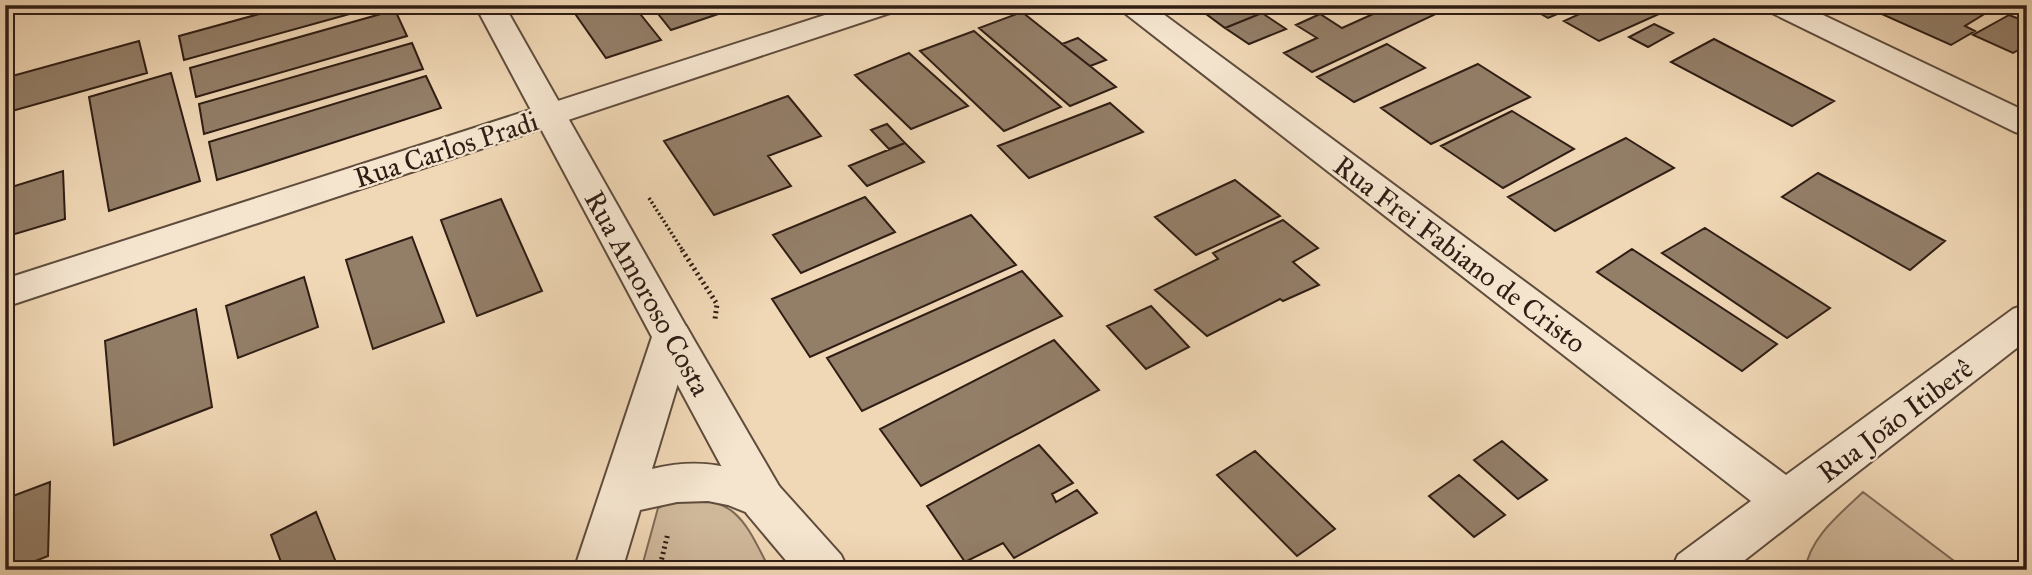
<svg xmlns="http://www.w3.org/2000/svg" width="2032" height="575" viewBox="0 0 2032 575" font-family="'IM FELL Great Primer',serif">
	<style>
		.green { fill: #cfb79a; stroke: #7f6a57; stroke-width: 2 }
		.building { fill: #937e68; stroke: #2f1d14; stroke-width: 2 }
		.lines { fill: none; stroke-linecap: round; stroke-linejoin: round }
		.minor-casing { stroke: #5f4c3c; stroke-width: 4 }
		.tertiary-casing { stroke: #5f4c3c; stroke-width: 4 }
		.path-far1 { stroke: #2f1d14; stroke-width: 3.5; stroke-dasharray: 2 2.5; stroke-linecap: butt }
		.path { stroke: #2f1d14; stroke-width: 5; stroke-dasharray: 2 3.5; stroke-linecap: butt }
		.minor { fill: #f5e5cf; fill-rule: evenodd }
		.tertiary { fill: #f5e5cf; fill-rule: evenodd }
		.labels { text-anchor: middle; stroke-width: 5; stroke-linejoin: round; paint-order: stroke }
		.street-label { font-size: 28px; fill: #2f1d14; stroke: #f5e5cf }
	</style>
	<rect width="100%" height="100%" fill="#f0d7b5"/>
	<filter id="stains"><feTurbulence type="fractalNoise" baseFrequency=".00286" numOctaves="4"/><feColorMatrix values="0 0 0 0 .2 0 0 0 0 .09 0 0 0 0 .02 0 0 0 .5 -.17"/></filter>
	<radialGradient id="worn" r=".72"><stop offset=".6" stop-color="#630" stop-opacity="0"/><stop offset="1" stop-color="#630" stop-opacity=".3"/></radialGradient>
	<path class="green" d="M1863,492L1966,570H1805C1810,537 1840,514 1863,492Z
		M678,498C738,497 745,522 770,570H641L658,508Z"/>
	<path class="building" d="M292,5H382L184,60L179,36Z
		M569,5H633L661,40L606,58Z
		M651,5H725L730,10L671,30Z
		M1217,5H1252L1262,13L1225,28L1202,11Z
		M1393,5H1425L1438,13L1312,72L1284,53L1317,38L1296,25L1320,14L1342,28Z
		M1525,5H1579L1548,18Z
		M1599,5H1664L1670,9L1599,41L1564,21Z
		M1890,5H1999L1965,26L1975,31L1951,45L1877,12Z
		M395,10L407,36L196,97L190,68Z
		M1022,12L1090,66L1116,87L1070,106L979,28Z
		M1262,13L1286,29L1249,44L1225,28Z
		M2009,15L2027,22V45L2013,53L1973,35Z
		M1654,24L1673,33L1648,47L1629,37Z
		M974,31L1061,107L1004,131L920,51Z
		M1078,38L1106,60L1090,66L1062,44Z
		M1714,39L1834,101L1792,126L1671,62Z
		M139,41L147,73L5,113V78Z
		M412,43L423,69L204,134L199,104Z
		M1387,44L1425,68L1354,102L1317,77Z
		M909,53L968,106L911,129L855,75Z
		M1478,64L1530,97L1431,144L1381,108Z
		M171,73L200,181L109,211L89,97Z
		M426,76L441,108L217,180L209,142Z
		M788,96L821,136L768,156L791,186L714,215L664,141Z
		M1110,103L1143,132L1029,178L998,146Z
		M1512,111L1574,149L1503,188L1441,146Z
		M887,124L905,143L889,149L871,130Z
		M1626,138L1674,168L1555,231L1508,197Z
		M905,143L924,162L867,186L849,166Z
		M63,171L65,219L5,237V189Z
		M1818,173L1945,241L1910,270L1782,197Z
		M1235,180L1280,216L1196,255L1155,217Z
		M865,197L895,232L801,273L773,235Z
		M501,199L542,291L477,316L441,220Z
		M971,215L1016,265L810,357L772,299Z
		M1283,220L1318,248L1293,262L1319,285L1283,301L1280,299L1207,336L1155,290L1218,259L1213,253Z
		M1705,228L1830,308L1787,338L1662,253Z
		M412,237L444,322L373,349L346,260Z
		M1632,249L1777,344L1742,371L1597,272Z
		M1022,271L1062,316L862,411L827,358Z
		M304,277L318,327L238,358L226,306Z
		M1151,306L1189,347L1146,369L1107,326Z
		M196,309L212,407L114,445L105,341Z
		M1054,340L1099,390L921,486L880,429Z
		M1502,441L1547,480L1518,499L1474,460Z
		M1039,445L1073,483L1052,494L1056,502L1077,490L1097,513L1014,558L1003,543L965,562L927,506Z
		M1255,451L1335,529L1297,556L1217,475Z
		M1459,475L1505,515L1474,537L1429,496Z
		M50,482L48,556L13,570H5V499Z
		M316,512L339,570H284L271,535Z"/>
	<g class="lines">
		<defs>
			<path id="minor" d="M856,5H900L896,11L5,307V279Z
				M1118,5H1151L1786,475L2013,309L2027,304V340L1732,570H1671L1678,555L1751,501L1122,11Z
				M1764,5H1802L2027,112V135L2015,132L1768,11Z
				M672,322L686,326L779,486L841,555L848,570H794L747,514L652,337L658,326Z"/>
			<path id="tertiary" d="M475,5H504L692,337L652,469C702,457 734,466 779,486L786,500L779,514L763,519L728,505L708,501L677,502L640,510L622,570H574L652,337Z"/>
		</defs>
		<use href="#minor" class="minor-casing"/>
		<use href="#tertiary" class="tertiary-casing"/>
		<path class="path-far1" d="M649,198L683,251"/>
		<path class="path" d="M682,250L717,304L715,319
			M659,570L668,533"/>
		<use href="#minor" class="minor"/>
		<use href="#tertiary" class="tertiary"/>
	</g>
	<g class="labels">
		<g class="street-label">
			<text transform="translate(446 149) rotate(-18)" y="10">Rua Carlos Pradi</text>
			<text transform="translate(1460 254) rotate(37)" y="10">Rua Frei Fabiano de Cristo</text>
			<text transform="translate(648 293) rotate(61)" y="10">Rua Amoroso Costa</text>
			<text transform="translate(1895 420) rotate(-37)" y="10">Rua João Itiberê</text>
		</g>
	</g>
	<rect width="2032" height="575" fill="none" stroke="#f0d7b5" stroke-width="28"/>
	<rect x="7" y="7" width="2018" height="561" fill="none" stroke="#2f1d14" stroke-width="3.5"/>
	<rect x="14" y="14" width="2004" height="547" fill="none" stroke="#2f1d14" stroke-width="2"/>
	<rect width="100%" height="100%" filter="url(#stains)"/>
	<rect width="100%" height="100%" fill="url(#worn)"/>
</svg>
